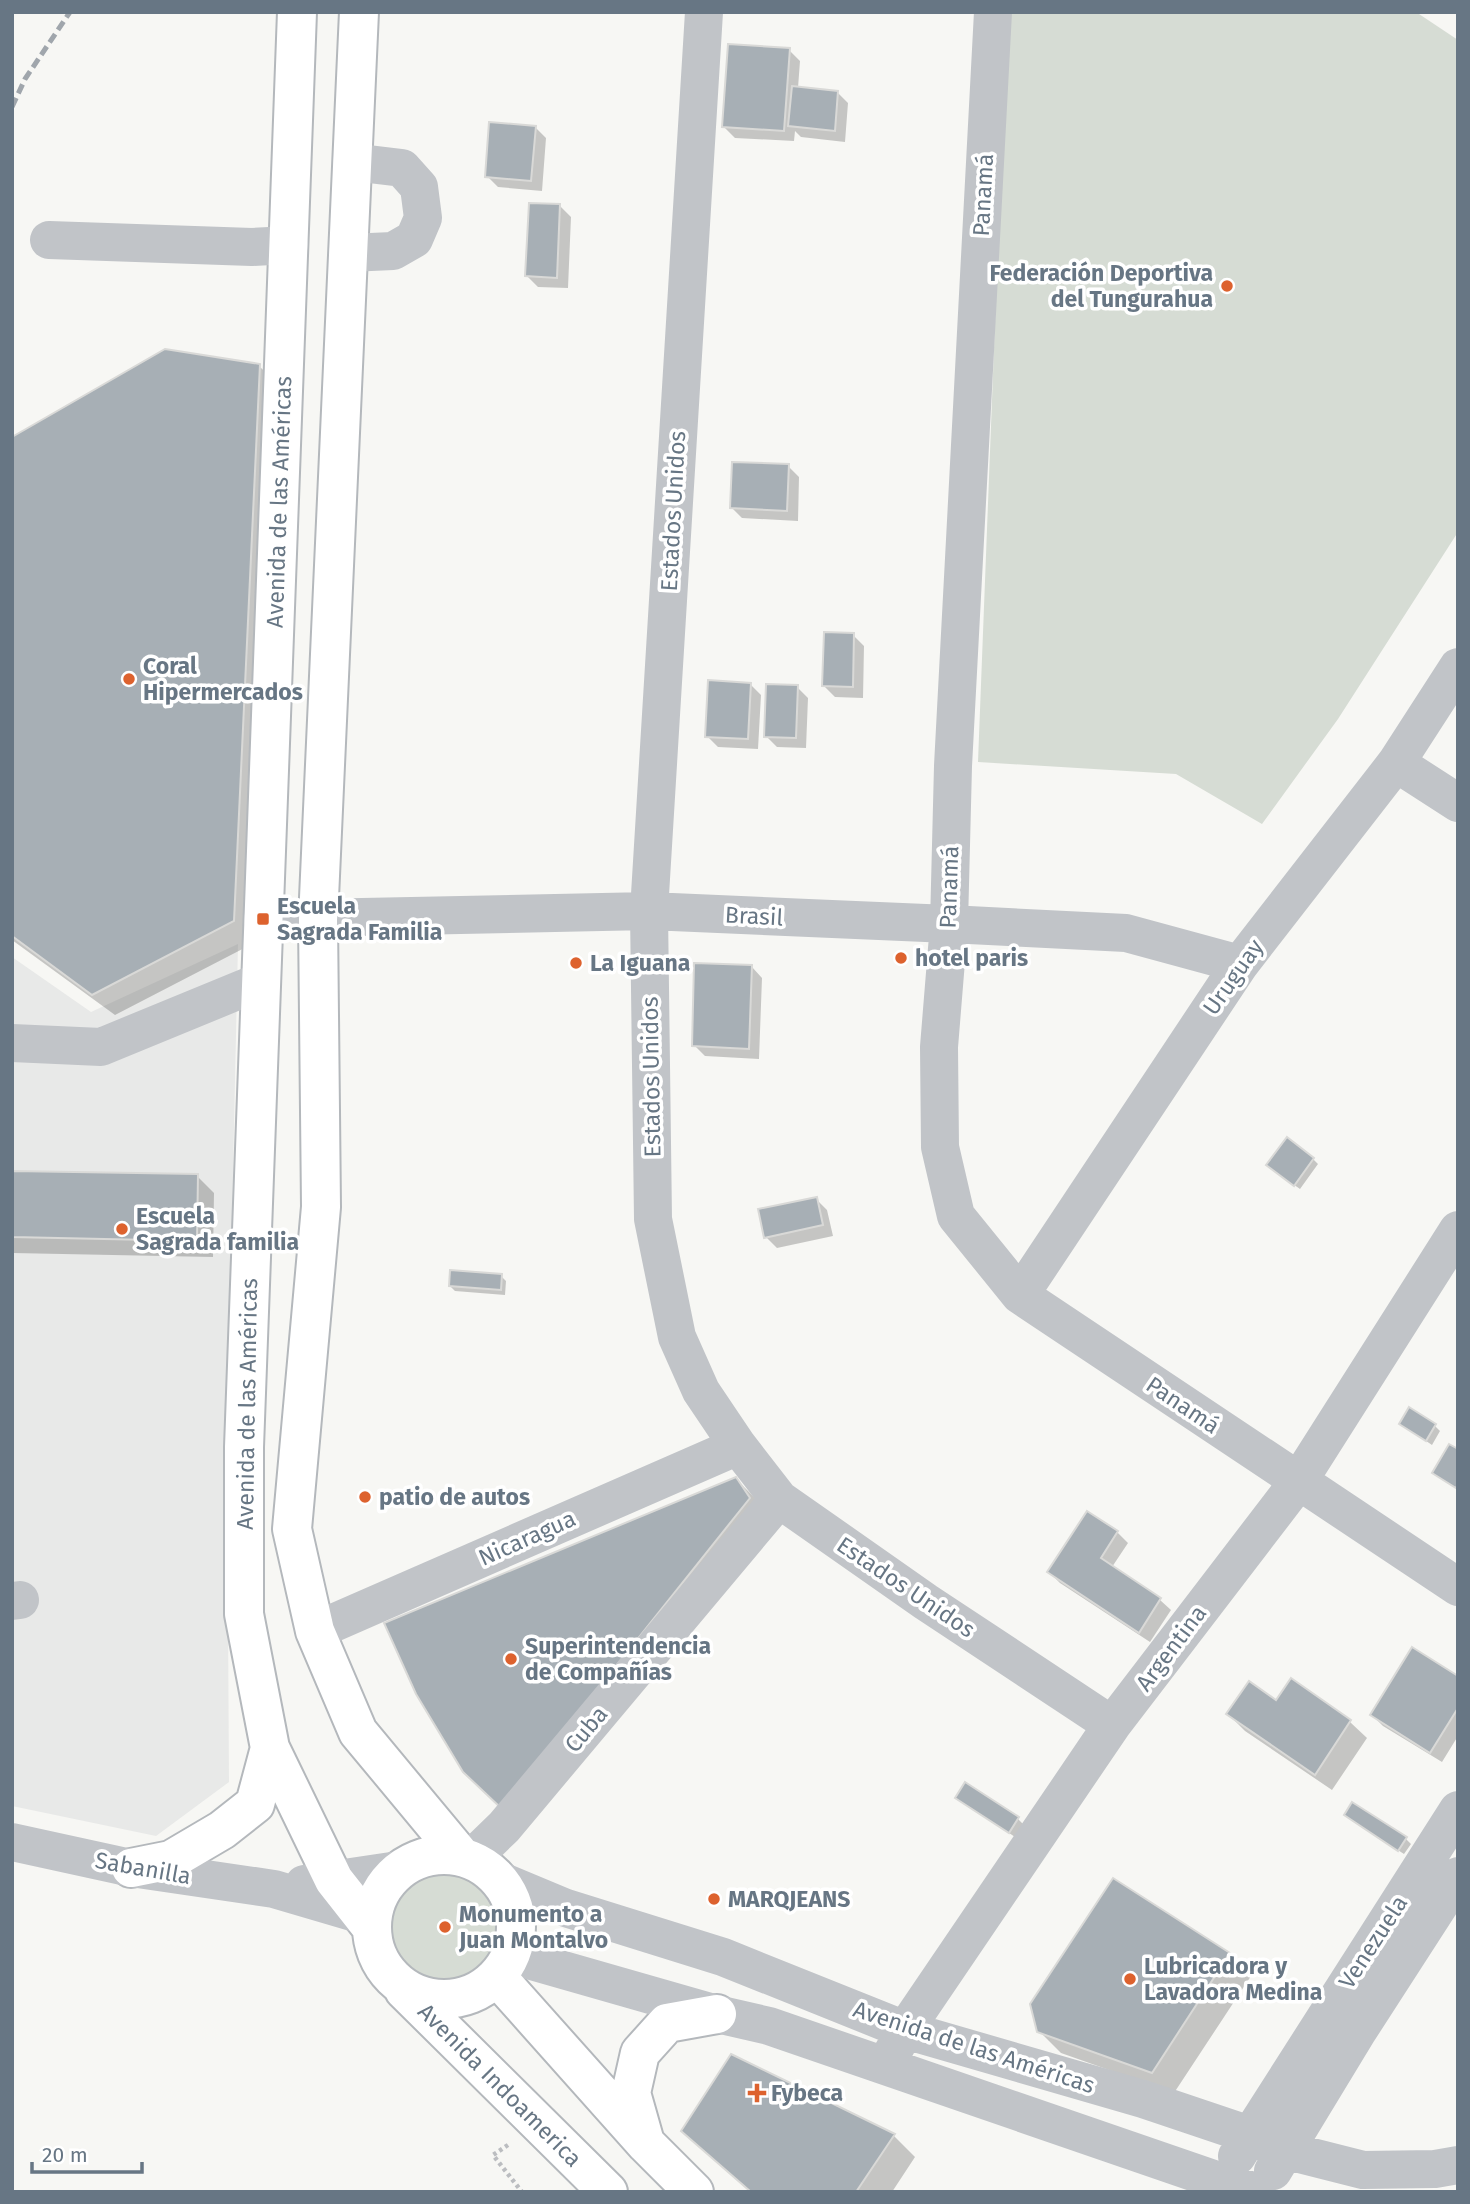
<svg xmlns="http://www.w3.org/2000/svg" width="1470" height="2204" viewBox="0 0 1470 2204" font-family="'Fira Sans',sans-serif">
	<style>
		.built { fill: #e8e9e8 }
		.green { fill: #d6dcd4 }
		.shadow { fill: #0003 }
		.building { fill: #a7afb5; stroke: #d9d9d7; stroke-width: 2 }
		.lines { fill: none; stroke-linecap: round; stroke-linejoin: round }
		.major-casing { stroke: #b4b8bc; stroke-width: 42 }
		.path { stroke: #bbbdc0; stroke-width: 4.5; stroke-dasharray: 3.5 3.5; stroke-linecap: butt }
		.minor { stroke: #c1c4c8; stroke-width: 38 }
		.major { stroke: #fff; stroke-width: 38 }
		.rail { stroke: #a0a6ac; stroke-width: 5; stroke-dasharray: 10 5; stroke-linecap: butt }
		.poi-dot { fill: #dd622e; stroke: #fff; stroke-width: 2.5 }
		.labels { text-anchor: middle; stroke-width: 7; stroke-linejoin: round; paint-order: stroke }
		.street-label { font-size: 23px; fill: #677684; stroke: #fff }
		.poi-label { font-size: 23px; font-weight: bold; fill: #677684; stroke: #fff; text-anchor: start }
	</style>
	<rect width="100%" height="100%" fill="#f7f7f4"/>
	<path class="built" d="M238,944L227,1446L229,1782L156,1836L12,1806V957L91,1012Z"/>
	<path class="green" d="M1007,12H1416L1458,40V532L1338,719L1262,824L1176,774L978,762Z
		M388 1926a57 57 0 1 1 114 0a57 57 0 1 1-114 0Z"/>
	<path class="shadow" d="M789,50L800,61L798,88L837,92L848,103L845,142L801,137L795,131L794,141L735,138L724,127Z
		M535,127L546,138L542,191L498,187L487,176Z
		M560,206L571,217L568,288L538,287L527,276Z
		M259,366L281,387L256,942L115,1015L12,940V439Z
		M788,466L799,477L798,521L742,518L731,507Z
		M853,635L864,646L863,698L835,697L824,686Z
		M750,684L761,695L758,749L718,747L707,736Z
		M797,687L808,698L806,748L777,747L766,736Z
		M752,967L762,978L759,1059L705,1056L694,1045Z
		M1313,1159L1318,1164L1300,1189L1273,1170Z
		M12,1173L197,1176L214,1193L213,1257L12,1253Z
		M816,1199L827,1210L833,1236L777,1248L766,1237Z
		M501,1276L506,1281L505,1295L455,1291L450,1286Z
		M1401,1424L1435,1426L1440,1431L1432,1445Z
		M736,1479L758,1501L524,1829Z
		M1117,1532L1128,1543L1112,1567L1160,1600L1171,1610L1150,1642L1060,1583L1049,1572Z
		M1458,1678V1736L1442,1762L1383,1726L1372,1715Z
		M1291,1681L1350,1722L1367,1738L1332,1790L1245,1731L1228,1714L1277,1703Z
		M963,1802L1018,1819L1023,1824L1015,1837Z
		M1353,1804L1406,1839L1411,1844L1404,1854L1351,1820L1346,1815Z
		M1229,1954L1251,1976L1174,2093L1061,2053L1039,2031Z
		M683,2131L894,2136L915,2157L892,2192H750Z"/>
	<path class="building" d="M728,44L790,48L784,131L722,127Z
		M792,86L838,91L835,131L788,126Z
		M489,122L536,126L531,181L485,177Z
		M529,203L560,204L557,278L525,276Z
		M165,349L260,364L234,921L92,995L12,936V437Z
		M732,462L789,464L787,511L730,508Z
		M824,632L854,633L853,687L822,686Z
		M708,680L751,683L748,739L705,737Z
		M766,684L798,685L796,738L764,737Z
		M694,963L752,965L749,1049L692,1046Z
		M1287,1137L1314,1158L1294,1186L1266,1165Z
		M12,1171L198,1174L197,1241L12,1237Z
		M817,1197L823,1225L764,1238L758,1209Z
		M450,1270L502,1274L501,1290L449,1286Z
		M1409,1407L1436,1424L1426,1441L1399,1424Z
		M1449,1444L1458,1449V1484L1456,1488L1432,1473Z
		M736,1477L750,1498L502,1809L463,1772L416,1694L384,1623Z
		M1087,1511L1118,1531L1101,1558L1161,1598L1139,1633L1047,1572Z
		M1412,1647L1458,1676V1708L1430,1753L1370,1715Z
		M1291,1678L1351,1720L1315,1775L1226,1714L1249,1681L1276,1700Z
		M965,1782L1019,1817L1009,1833L955,1798Z
		M1352,1802L1407,1837L1398,1851L1344,1815Z
		M1113,1878L1230,1953L1152,2073L1037,2032L1030,2004Z
		M731,2054L895,2134L856,2192H751L681,2131Z"/>
	<g class="lines">
		<defs>
			<path id="major" d="M297,12L244,1447V1614L270,1748L334,1880L371,1927
				M359,12L318,920L321,1207L292,1529L315,1631L358,1732L461,1856
				M372 1927a72 72 0 1 1 144 0a72 72 0 1 1-144 0Z
				M131,1868L171,1860L222,1830L255,1804L270,1748
				M497,1977L646,2144L694,2192
				M404,1990L608,2192
				M644,2139L631,2093L640,2053L667,2023L717,2014"/>
		</defs>
		<use href="#major" class="major-casing"/>
		<path class="path" d="M508,2145L493,2155L522,2192"/>
		<path class="minor" d="M704,12L649,911L653,1219L677,1337L701,1391L738,1446L779,1499L926,1602L1112,1725
			M993,12L953,766L949,924L939,1047L940,1147L956,1216L1020,1295L1458,1587
			M49,240L252,247L289,245
			M348,253L393,251L414,239L423,218L419,187L402,168L352,162
			M1396,763L1458,803
			M263,919L649,911L949,924L1126,933L1240,964
			M12,1043L101,1047L259,982
			M1020,1295L1240,964L1396,763L1458,667
			M12,1601L20,1600
			M315,1631L738,1446
			M12,1842L131,1868L274,1889L359,1914
			M471,1859L504,1827L779,1499
			M499,1880L566,1908L723,1957L905,2030L1143,2099L1250,2135L1284,2150L1363,2170L1435,2169L1458,2165
			M304,1884L398,1870
			M511,1955L717,2014L769,2026L1222,2182L1257,2192
			M885,2066L905,2030L1112,1725L1298,1482L1458,1230
			M1237,2156L1458,1810
			M1273,2171L1358,2031L1458,1876"/>
		<use href="#major" class="major"/>
		<path class="rail" d="M12,107L25,79L70,12"/>
	</g>
	<g class="poi-dot">
		<circle cx="1227" cy="286" r="7"/>
		<circle cx="129" cy="679" r="7"/>
		<rect x="256" y="912" width="14" height="14" rx="3.5"/>
		<circle cx="901" cy="958" r="7"/>
		<circle cx="576" cy="963" r="7"/>
		<circle cx="122" cy="1229" r="7"/>
		<circle cx="365" cy="1497" r="7"/>
		<circle cx="511" cy="1659" r="7"/>
		<circle cx="714" cy="1899" r="7"/>
		<circle cx="445" cy="1927" r="7"/>
		<circle cx="1130" cy="1979" r="7"/>
		<path d="M753.5 2082.5h7v7h7v7h-7v7h-7v-7h-7v-7h7z"/>
	</g>
	<g class="labels">
		<g class="street-label">
			<text transform="translate(983 195) rotate(-87)" y="8">Panamá</text>
			<text transform="translate(279 502) rotate(-88)" y="8">Avenida de las Américas</text>
			<text transform="translate(673 511) rotate(-87)" y="8">Estados Unidos</text>
			<text transform="translate(949 887) rotate(-88)" y="8">Panamá</text>
			<text transform="translate(754 916) rotate(3)" y="8">Brasil</text>
			<text transform="translate(1233 977) rotate(-55)" y="8">Uruguay</text>
			<text transform="translate(651 1077) rotate(-91)" y="8">Estados Unidos</text>
			<text transform="translate(247 1404) rotate(-89)" y="8">Avenida de las Américas</text>
			<text transform="translate(1183 1405) rotate(34)" y="8">Panamá</text>
			<text transform="translate(527 1538) rotate(-24)" y="8">Nicaragua</text>
			<text transform="translate(906 1587) rotate(34)" y="8">Estados Unidos</text>
			<text transform="translate(1171 1648) rotate(-53)" y="8">Argentina</text>
			<text transform="translate(586 1729) rotate(-50)" y="8">Cuba</text>
			<text transform="translate(143 1868) rotate(10)" y="8">Sabanilla</text>
			<text transform="translate(1373 1942) rotate(-57)" y="8">Venezuela</text>
			<text transform="translate(974 2047) rotate(18)" y="8">Avenida de las Américas</text>
			<text transform="translate(500 2085) rotate(45)" y="8">Avenida Indoamerica</text>
		</g>
		<g class="poi-label">
			<text x="1213" y="281" text-anchor="end">Federación Deportiva<tspan x="1213" dy="26">del Tungurahua</tspan></text>
			<text x="143" y="674">Coral<tspan x="143" dy="26">Hipermercados</tspan></text>
			<text x="277" y="914">Escuela<tspan x="277" dy="26">Sagrada Familia</tspan></text>
			<text x="915" y="966">hotel paris</text>
			<text x="590" y="971">La Iguana</text>
			<text x="136" y="1224">Escuela<tspan x="136" dy="26">Sagrada familia</tspan></text>
			<text x="379" y="1505">patio de autos</text>
			<text x="525" y="1654">Superintendencia<tspan x="525" dy="26">de Compañías</tspan></text>
			<text x="728" y="1907">MARQJEANS</text>
			<text x="459" y="1922">Monumento a<tspan x="459" dy="26">Juan Montalvo</tspan></text>
			<text x="1144" y="1974">Lubricadora y<tspan x="1144" dy="26">Lavadora Medina</tspan></text>
			<text x="771" y="2101">Fybeca</text>
		</g>
	</g>
	<rect width="1470" height="2204" fill="none" stroke="#677684" stroke-width="28"/>
	<path d="M32 2162v10h110v-10" fill="none" stroke="#677684" stroke-width="3.5"/>
	<text x="42" y="2162" font-size="21" fill="#677684" stroke="#ffffff" stroke-width="5" paint-order="stroke">20 m</text>
</svg>
